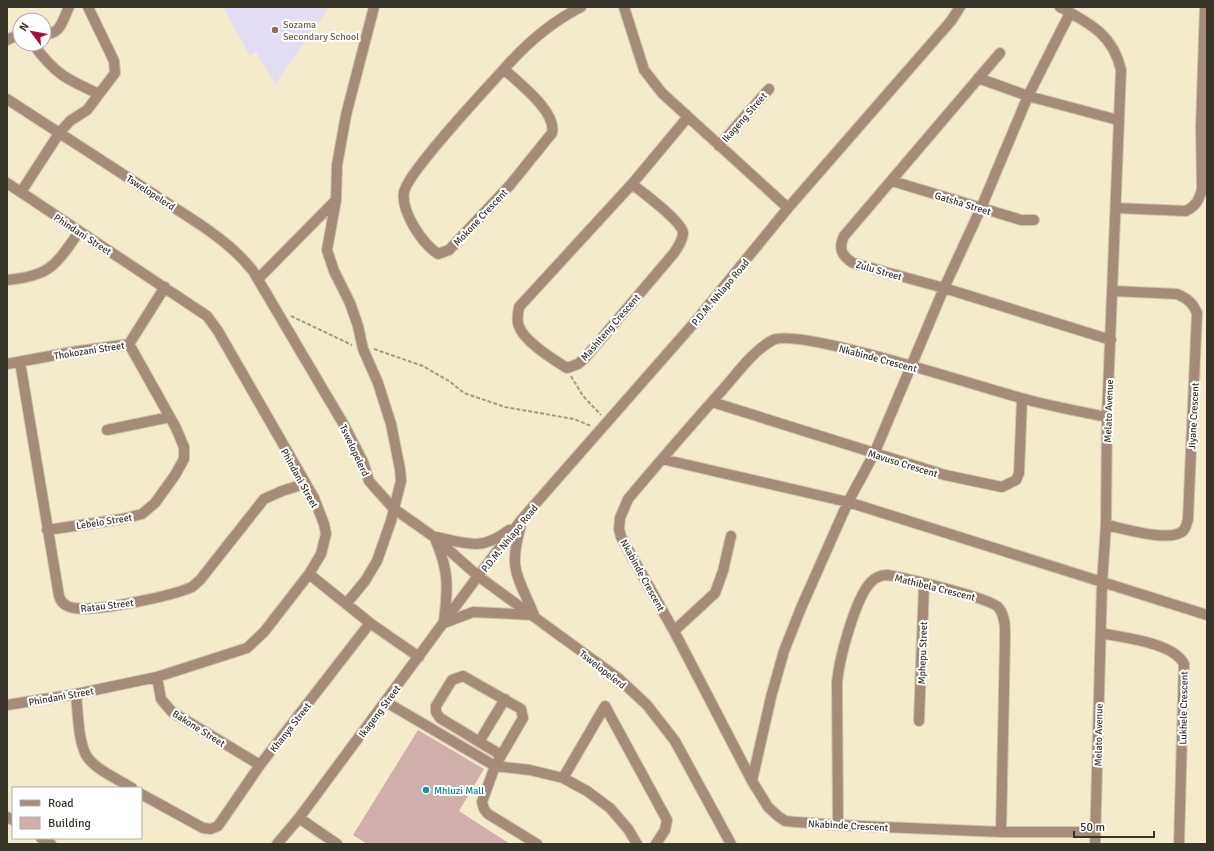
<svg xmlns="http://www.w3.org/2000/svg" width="1214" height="851" viewBox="0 0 1214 851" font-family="Signika,sans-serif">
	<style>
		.education { fill: #e2ddf3 }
		.building { fill: #d1afad }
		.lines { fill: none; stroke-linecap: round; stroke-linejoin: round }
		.minor-casing { stroke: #cec6ac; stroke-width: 12 }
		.path { stroke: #a29c85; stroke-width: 2; stroke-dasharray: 4 2; stroke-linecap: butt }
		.minor { stroke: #a58c7a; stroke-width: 10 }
		.education-dot { fill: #8d6e63; stroke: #fff; stroke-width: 1.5 }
		.culture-dot { fill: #0f9aa8; stroke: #fff; stroke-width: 1.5 }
		.labels { text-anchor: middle; stroke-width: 4; stroke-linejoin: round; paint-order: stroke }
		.education-label { font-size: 10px; fill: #785e54; stroke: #fff; text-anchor: start }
		.street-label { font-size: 10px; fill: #373428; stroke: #fff }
		.culture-label { font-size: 10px; fill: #0d838f; stroke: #fff; text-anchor: start }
	</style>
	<rect width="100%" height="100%" fill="#f4ebcd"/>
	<path class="education" d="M223,7H330L275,84L256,52L250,56Z"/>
	<path class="building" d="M418,730L484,769L459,811L510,844H367L353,835Z"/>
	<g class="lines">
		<defs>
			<path id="minor" d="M624,7L644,70L662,93L788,208
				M1060,7C1091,24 1113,35 1121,70L1107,417L1106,525L1102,583L1095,844
				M44,34C61,35 63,19 69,7
				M7,40L20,34
				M33,44C55,74 66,79 99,94
				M1000,53L844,236C838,249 842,256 853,263L944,288L1111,340
				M504,69C518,83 557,111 552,133L510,185L449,250L438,254C422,243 401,212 404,192C408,172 485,90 504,69C526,44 551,22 581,7
				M978,78L1028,96L1118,120
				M7,99L201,225C221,239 238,252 253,271L344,425L363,462L369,481L393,508L434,537L478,576L618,678L647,705L675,741L731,844
				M719,146L769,89
				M892,181L1021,220H1034
				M7,183L207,316L218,331L314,498L324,524L326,534L321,554L309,574L264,632L247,648L157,677L76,694L7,705
				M632,184C642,192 682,221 683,233C683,240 678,247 674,253L585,358L578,364L567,368C553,359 521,340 518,323C517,318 518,313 519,307L632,184L687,118
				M21,192L60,132L70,121L87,110L115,73L114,61L88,7
				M1116,208L1186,211C1196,206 1199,200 1202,189L1201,127L1205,7
				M258,279L336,200
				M7,280C50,276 55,266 79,232
				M20,362L59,596C61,603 67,607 74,608C96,612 172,596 192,587L200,580L264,499L282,491L304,484
				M7,364L72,352L129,344L165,287
				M712,402L945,475L1002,487L1016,480L1019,473L1022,399
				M107,430L170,417
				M662,459L848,502L1207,615
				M1106,525C1123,528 1170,543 1183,531C1186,528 1187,523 1188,519L1197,313C1193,303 1188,299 1177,294L1113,291
				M47,530L122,519L142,514L155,503L175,475L184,459V447L176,428L129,344
				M436,537C468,544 482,551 509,530
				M436,541C449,571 448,588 444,621
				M346,604L365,581L377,561L391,521L401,481L400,469L391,424L378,383L363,349L358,326L350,303L334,271L327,250L336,200L337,165L346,115L374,7
				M370,623L419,657
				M444,623L473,612L534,615C517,574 508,570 521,525
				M674,631L715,593L723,571L731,536
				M1101,633C1123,638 1173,642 1184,664L1179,844
				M157,677L161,699L172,712L260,765
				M76,694C78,711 78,745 88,758C98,771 118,779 132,788
				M386,702L495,766L530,770L563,778L587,791L610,808L628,829L637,844
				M919,721L924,584
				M479,742L505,699
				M501,755L440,718L436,712V706L452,680L463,676L521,709L523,718L495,766L482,802L484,809L488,814L537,844
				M563,778L605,706L667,820L665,830L656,844
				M752,781L771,697L784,651L801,608L848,502L874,454L944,288L981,208L1028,96L1070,13
				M141,794L203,828L211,829L218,826L260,765L370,623L309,574
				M7,817L13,820
				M299,818L337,844
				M838,825L837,683C839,660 855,598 871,582C876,577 880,575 887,575C904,578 992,598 999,608C1006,618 1005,630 1005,641L1001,832
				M1095,832H1001L838,825L796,822L785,821L778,816L768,807L752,781L674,631L621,537L619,529L620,518L628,499C660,461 692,424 725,387C739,371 754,350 773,340C799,327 982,388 1021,398C1049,406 1078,411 1107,417
				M41,838L51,844
				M277,844L299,818L478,576L522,519L695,322L788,208L951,21L960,7"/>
		</defs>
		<use href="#minor" class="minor-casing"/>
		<path class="path" d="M291,316L352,345
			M374,349L423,366L449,381L464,393L505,407L574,419L591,426
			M571,376L583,396L601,415"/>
		<use href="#minor" class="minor"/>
	</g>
	<circle class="education-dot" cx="275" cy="30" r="4"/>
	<circle class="culture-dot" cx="426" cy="790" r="4"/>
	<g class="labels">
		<g class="education-label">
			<text x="283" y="28">Sozama<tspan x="283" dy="12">Secondary School</tspan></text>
		</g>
		<g class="street-label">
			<text transform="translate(744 117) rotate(-49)" y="4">Ikageng Street</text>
			<text transform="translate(151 192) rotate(33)" y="4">Tswelopelerd</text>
			<text transform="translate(963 203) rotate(17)" y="4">Gatsha Street</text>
			<text transform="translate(480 217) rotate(-47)" y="4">Mokone Crescent</text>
			<text transform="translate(83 234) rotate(33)" y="4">Phindani Street</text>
			<text transform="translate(879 270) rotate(16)" y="4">Zulu Street</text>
			<text transform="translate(720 292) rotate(-50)" y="4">P.D.M. Nhlapo Road</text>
			<text transform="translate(610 327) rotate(-49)" y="4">Mashiteng Crescent</text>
			<text transform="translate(89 350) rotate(-9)" y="4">Thokozani Street</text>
			<text transform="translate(878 358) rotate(15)" y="4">Nkabinde Crescent</text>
			<text transform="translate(1108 411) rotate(-88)" y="4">Melato Avenue</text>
			<text transform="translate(1193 416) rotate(-87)" y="4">Jiyane Crescent</text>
			<text transform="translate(355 450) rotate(65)" y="4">Tswelopelerd</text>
			<text transform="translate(903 463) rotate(17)" y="4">Mavuso Crescent</text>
			<text transform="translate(300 478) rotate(61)" y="4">Phindani Street</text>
			<text transform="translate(104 521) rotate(-9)" y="4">Lebelo Street</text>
			<text transform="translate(509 538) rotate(-51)" y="4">P.D.M. Nhlapo Road</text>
			<text transform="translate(643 575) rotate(61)" y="4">Nkabinde Crescent</text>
			<text transform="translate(935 587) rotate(14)" y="4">Mathibela Crescent</text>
			<text transform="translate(107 605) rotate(-7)" y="4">Ratau Street</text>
			<text transform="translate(922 653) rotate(-88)" y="4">Mphepu Street</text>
			<text transform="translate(603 669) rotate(38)" y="4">Tswelopelerd</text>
			<text transform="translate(61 696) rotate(-10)" y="4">Phindani Street</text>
			<text transform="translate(1183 708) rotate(-89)" y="4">Lukhele Crescent</text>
			<text transform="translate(379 711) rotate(-53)" y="4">Ikageng Street</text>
			<text transform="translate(290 727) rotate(-52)" y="4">Khanya Street</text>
			<text transform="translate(199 728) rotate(32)" y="4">Bakone Street</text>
			<text transform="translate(1098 735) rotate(-89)" y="4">Melato Avenue</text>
			<text transform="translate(848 825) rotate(3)" y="4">Nkabinde Crescent</text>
		</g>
		<g class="culture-label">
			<text x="434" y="794">Mhluzi Mall</text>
		</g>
	</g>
	<rect width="1214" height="851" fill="none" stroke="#373428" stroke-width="16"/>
	<rect x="12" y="787" width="130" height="52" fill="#ffffff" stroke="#afaea9"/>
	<rect x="20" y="800" width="20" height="6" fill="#a58c7a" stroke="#afaea9"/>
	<text x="48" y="807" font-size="12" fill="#373428">Road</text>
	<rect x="20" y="817" width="20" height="12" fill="#d1afad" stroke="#afaea9"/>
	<text x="48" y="827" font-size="12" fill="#373428">Building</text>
	<g transform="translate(32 32) rotate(302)"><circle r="19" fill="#ffffff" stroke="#afaea9"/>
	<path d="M0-3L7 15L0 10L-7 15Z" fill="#a50c3f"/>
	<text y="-6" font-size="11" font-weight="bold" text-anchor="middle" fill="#373428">N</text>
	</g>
	<path d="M1074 831v6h80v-6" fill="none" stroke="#373428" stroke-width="2"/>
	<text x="1080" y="831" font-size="12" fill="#373428" stroke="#ffffff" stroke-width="3" paint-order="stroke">50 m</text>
</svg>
